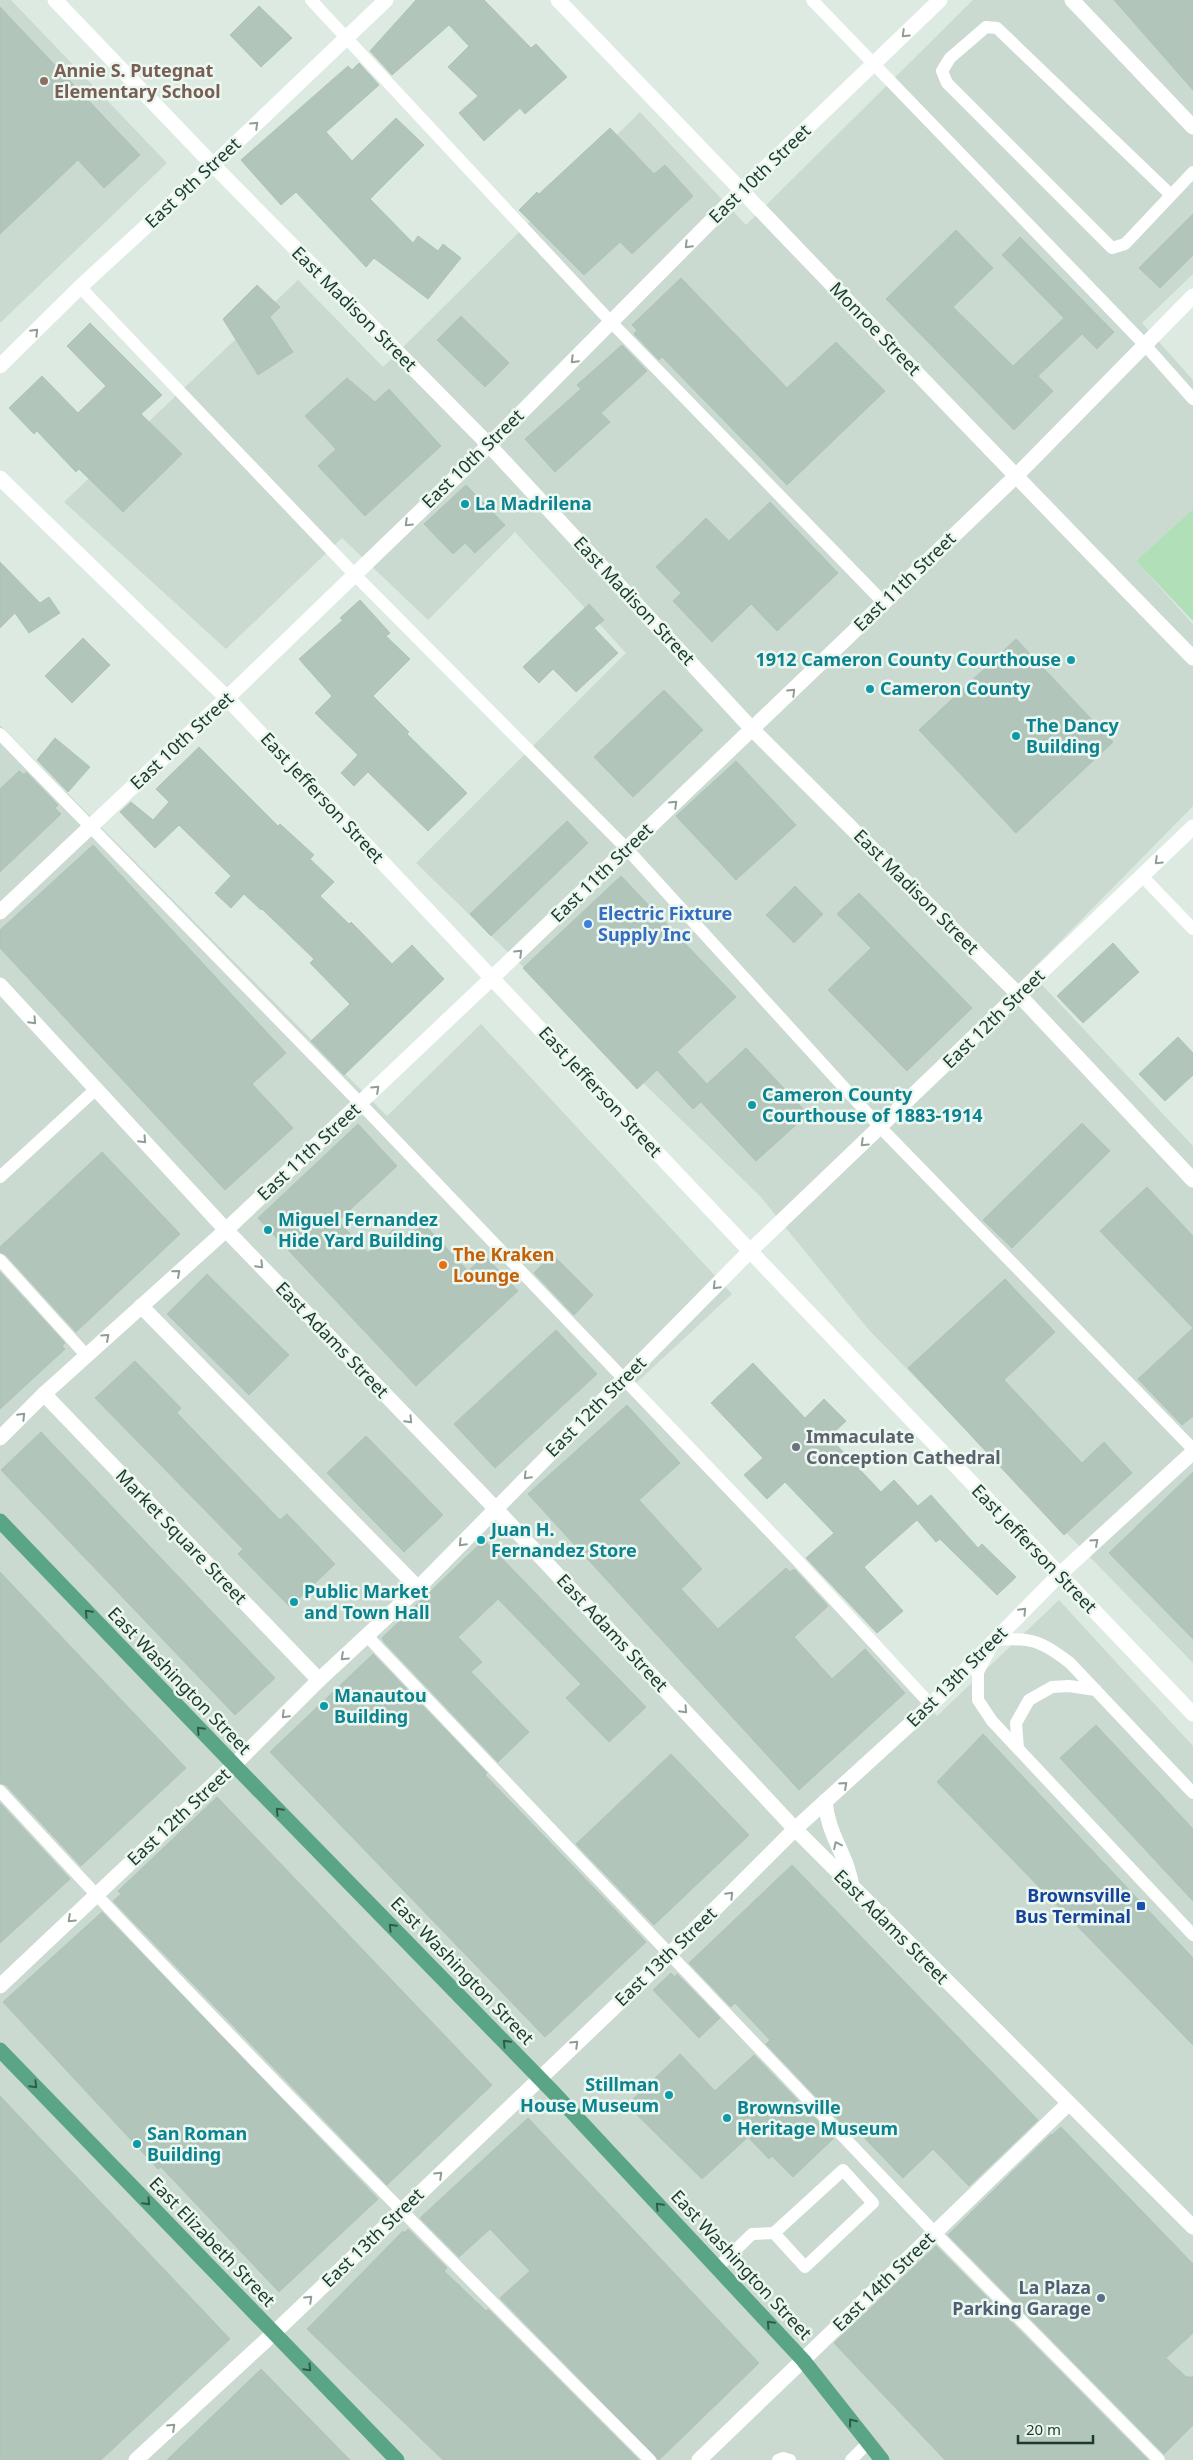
<svg xmlns="http://www.w3.org/2000/svg" width="1193" height="2460" viewBox="0 0 1193 2460" font-family="'Noto Sans',sans-serif">
	<style>
		.built { fill: #cadad0 }
		.green { fill: #b1dfb7 }
		.building { fill: #b1c5ba; stroke: #aec4b8 }
		.lines { fill: none; stroke-linecap: round; stroke-linejoin: round }
		.service { stroke: #fff; stroke-width: 12 }
		.pedestrian { stroke: #fff; stroke-width: 15 }
		.minor { stroke: #fff; stroke-width: 15 }
		.tertiary { stroke: #fff; stroke-width: 15 }
		.secondary { stroke: #fff; stroke-width: 15 }
		.primary { stroke: #5ba587; stroke-width: 15 }
		.oneway { stroke: #8e9d96 }
		.oneway2 { stroke: #2f5b49 }
		.education-dot { fill: #8d6e63; stroke: #ecf7f0; stroke-width: 2 }
		.culture-dot { fill: #0f9aa8; stroke: #ecf7f0; stroke-width: 2 }
		.shop-dot { fill: #3f7fe0; stroke: #ecf7f0; stroke-width: 2 }
		.food-dot { fill: #e8710a; stroke: #ecf7f0; stroke-width: 2 }
		.worship-dot { fill: #6b7280; stroke: #ecf7f0; stroke-width: 2 }
		.transit-dot { fill: #1a4fb4; stroke: #ecf7f0; stroke-width: 2 }
		.service-dot { fill: #5c6f8a; stroke: #ecf7f0; stroke-width: 2 }
		.labels { text-anchor: middle; stroke-width: 5; stroke-linejoin: round; paint-order: stroke }
		.education-label { font-size: 18px; font-weight: bold; fill: #785e54; stroke: #ecf7f0; text-anchor: start }
		.street-label { font-size: 18px; fill: #1c3b2e; stroke: #ecf7f0 }
		.culture-label { font-size: 18px; font-weight: bold; fill: #0d838f; stroke: #ecf7f0; text-anchor: start }
		.shop-label { font-size: 18px; font-weight: bold; fill: #366cbe; stroke: #ecf7f0; text-anchor: start }
		.food-label { font-size: 18px; font-weight: bold; fill: #c56008; stroke: #ecf7f0; text-anchor: start }
		.worship-label { font-size: 18px; font-weight: bold; fill: #5b616d; stroke: #ecf7f0; text-anchor: start }
		.transit-label { font-size: 18px; font-weight: bold; fill: #164399; stroke: #ecf7f0; text-anchor: end }
		.service-label { font-size: 18px; font-weight: bold; fill: #4e5e75; stroke: #ecf7f0; text-anchor: end }
	</style>
	<rect width="100%" height="100%" fill="#dceae2"/>
	<path class="built" d="M0,0H11L167,163L0,323Z
		M973,0H1193V274L1142,323L1193,380V509L1136,561L1193,624V806L1030,972L1193,1146V1663L869,1330L760,1196L416,863L626,653L515,532L428,620L342,538L226,649L64,502L298,280L383,367L640,112L746,225Z
		M0,725L387,1116L481,1024L732,1294L634,1385L797,1560L937,1716L1059,1600L1193,1746V2460H0Z"/>
	<path class="green" d="M1193,509V621L1136,561Z"/>
	<path class="building" d="M416,0H484L531,48L536,44L567,77L525,114L520,108L484,141L459,113L478,96L448,67L469,46L449,25L392,75L370,51Z
		M1114,0H1193V90Z
		M259,6L292,38L261,67L230,35Z
		M0,7L140,155L104,188L78,160L0,234Z
		M359,63L379,85L326,132L352,161L396,118L424,145L370,199L413,243L418,236L438,251L443,244L461,258L428,299L374,258L366,267L296,192L281,205L241,160L348,66L352,70Z
		M610,128L654,174L665,165L693,196L632,254L620,242L584,275L519,210L537,192L539,194Z
		M1193,214V255L1160,288L1139,268Z
		M956,230L993,268L953,307L1013,366L1064,318L1002,255L1020,237L1114,332L1097,349L1082,334L1038,376L1053,391L1014,430L886,299Z
		M681,278L787,388L836,342L885,391L787,485L662,357L659,360L634,334L637,330L632,325Z
		M257,285L280,307L270,317L293,352L258,375L223,319Z
		M461,316L509,363L485,387L437,340Z
		M90,323L162,395L141,414L182,454L123,512L79,469L76,472L37,431L34,434L9,408L42,376L78,413L106,386L67,346Z
		M622,345L647,371L601,413L610,422L555,472L525,439L581,389L577,385Z
		M347,378L375,402L389,389L441,446L365,516L318,466L336,449L305,416Z
		M466,485L505,525L475,553L465,543L453,554L424,524Z
		M770,502L838,573L777,631L751,604L712,642L673,601L681,593L656,567L706,518L729,541Z
		M0,562L40,603L49,597L60,613L29,633L15,613L0,628Z
		M360,600L390,633L386,636L410,659L373,696L409,732L407,734L467,793L428,831L368,772L354,786L341,773L358,755L315,713L332,696L299,659L343,620L340,618Z
		M589,604L604,620L594,628L618,653L576,692L553,669L539,683L523,667Z
		M83,638L110,665L72,703L45,676Z
		M1016,639L1113,742L1016,833L919,730Z
		M664,690L703,730L633,797L594,757Z
		M55,738L90,767L68,792L37,760Z
		M199,747L278,826L280,824L314,855L310,859L334,882L320,896L349,924L351,922L392,964L412,945L444,979L344,1075L311,1041L350,1004L310,963L314,959L262,909L261,910L244,894L231,908L215,893L231,876L179,825L155,848L120,812L131,802L153,820L169,802L156,789Z
		M736,761L796,825L736,880L676,816Z
		M19,771L24,775L26,772L58,805L55,808L61,814L0,872V789Z
		M567,821L588,843L491,936L470,914Z
		M93,845L286,1053L252,1084L293,1128L225,1190L0,948V930Z
		M621,876L736,997L677,1052L707,1084L746,1048L808,1114L756,1161L701,1102L693,1109L657,1070L637,1089L523,968Z
		M795,886L823,914L794,943L766,915Z
		M859,893L972,1008L907,1071L828,990L871,948L837,914Z
		M1113,943L1139,972L1083,1023L1057,996Z
		M1178,1037L1193,1053V1075L1165,1101L1139,1074Z
		M1082,1123L1110,1151L1012,1248L983,1220Z
		M358,1124L397,1166L338,1221L368,1253L394,1229L404,1241L423,1223L468,1271L485,1256L518,1291L416,1386L258,1218Z
		M102,1152L180,1234L76,1332L6,1255L0,1252V1247Z
		M1147,1187L1193,1236V1416L1182,1425L1138,1379L1193,1328L1100,1231Z
		M552,1254L593,1295L574,1315L534,1273Z
		M0,1272L65,1343L62,1346L65,1349L0,1409Z
		M207,1274L289,1355L249,1395L167,1314Z
		M1005,1279L1055,1332L1004,1380L1082,1463L1104,1442L1132,1473L1064,1535L908,1368Z
		M556,1330L597,1374L495,1468L454,1424Z
		M135,1361L181,1408L177,1413L280,1520L287,1514L335,1564L290,1607L238,1554L243,1549L95,1398Z
		M753,1363L805,1418L824,1399L846,1421L829,1437L881,1492L894,1480L918,1506L931,1495L978,1548L982,1544L1016,1577L997,1595L940,1539L936,1542L917,1520L864,1567L903,1611L877,1633L806,1558L834,1533L785,1482L767,1499L744,1475L763,1458L711,1403Z
		M627,1405L680,1463L639,1500L702,1569L681,1589L718,1629L786,1568L790,1572L794,1569L828,1606L794,1637L832,1679L865,1649L905,1693L799,1790L528,1494Z
		M41,1432L275,1678L235,1715L1,1470Z
		M366,1436L443,1515L404,1552L327,1473Z
		M1193,1472V1639L1109,1553Z
		M484,1540L646,1707L609,1742L566,1698L581,1684L498,1599L458,1637L482,1662L471,1672L529,1732L498,1762L385,1643L382,1638Z
		M0,1572L186,1768L81,1866L6,1785L0,1783Z
		M373,1654L487,1773L485,1775L646,1942L545,2037L270,1752Z
		M1096,1725L1193,1829V1901L1060,1758Z
		M983,1734L1193,1958V2045L937,1782Z
		M671,1754L749,1835L654,1925L576,1844Z
		M217,1797L492,2085L387,2185L113,1901L121,1894L118,1891Z
		M0,1803L70,1879L0,1943Z
		M792,1865L1038,2120L969,2186L933,2149L903,2178L850,2123L845,2127L766,2044L770,2040L735,2003L731,2007L689,1963Z
		M102,1912L378,2199L279,2292L161,2167L158,2169L3,2002Z
		M671,1973L675,1977L677,1974L720,2018L699,2038L653,1990Z
		M680,2054L715,2091L754,2055L834,2138L793,2177L772,2156L769,2159L748,2137L702,2179L627,2105Z
		M0,2096L230,2339L101,2460H0Z
		M528,2118L759,2363L659,2460L500,2298L530,2271L490,2229L459,2257L420,2218Z
		M1061,2127L1193,2264V2333L1166,2358L1186,2377H1193V2425L1164,2454L948,2235L1051,2134L1052,2135Z
		M408,2229L447,2268L444,2271L486,2311L488,2309L639,2460H443L307,2329L403,2231L404,2233Z
		M936,2246L1148,2460H945L834,2343Z
		M261,2369L350,2460H167Z"/>
	<g class="lines">
		<path class="service" d="M311,0L611,322L884,603
			M812,0L1145,345L1193,399
			M1171,195L997,28L986,27L950,58L942,71L947,83L1112,248L1125,244L1193,172
			M80,287L355,575L627,849L880,1127L1193,1449
			M0,734L360,1103L797,1560L931,1705
			M1142,876L1193,929
			M0,1177L96,1089
			M0,1260L86,1355
			M367,1636L935,2233L1159,2460
			M1018,1749L1016,1723L1029,1700L1052,1687L1069,1686L1096,1690
			M0,1791C210,2020 430,2240 650,2460
			M1193,1793L1070,1663C1042,1641 1031,1637 995,1640L978,1672V1700L992,1721L1193,1935
			M717,2268L752,2234L774,2233L843,2170L873,2203L805,2267L774,2233
			M778,2460L783,2458L790,2460
			M851,2460L868,2443"/>
		<path class="pedestrian" d="M141,1306L418,1588
			M44,1394L319,1680
			M699,2460L803,2360"/>
		<path class="minor" d="M558,0C770,219 979,440 1193,658
			M0,366L80,287L213,165L386,0
			M0,478L227,698L750,1251
			M0,1438L44,1394L226,1230L492,978L1015,477L1193,296
			M803,2360L1068,2104"/>
		<path class="tertiary" d="M0,912L227,698L489,445L742,190L940,0
			M0,985L226,1230L495,1508L795,1829L1193,2227
			M750,1251L1193,1714"/>
		<path class="secondary" d="M55,0L213,165L489,445L752,729L1019,995L1193,1180
			M1072,0L1193,127
			M825,1801C828,1837 848,1855 852,1888
			M0,1986L234,1765L319,1680L418,1588L750,1251L1193,827
			M136,2460L274,2333L669,1955L795,1829L931,1705L1059,1575L1193,1452"/>
		<path class="primary" d="M0,1521L240,1771L555,2094L803,2360L882,2460
			M0,2050L397,2460"/>
	</g>
	<defs><path id="oneway-chevron" d="M-2-3.5L2.5 0L-2 3.5" fill="none" stroke-width="1.6" stroke-linecap="round" stroke-linejoin="round" transform="scale(1.25)"/></defs>
	<g class="oneway">
		<use href="#oneway-chevron" transform="translate(905 34) rotate(136)"/>
		<use href="#oneway-chevron" transform="translate(255 125) rotate(-44)"/>
		<use href="#oneway-chevron" transform="translate(688 245) rotate(135)"/>
		<use href="#oneway-chevron" transform="translate(35 332) rotate(-45)"/>
		<use href="#oneway-chevron" transform="translate(574 360) rotate(135)"/>
		<use href="#oneway-chevron" transform="translate(408 523) rotate(136)"/>
		<use href="#oneway-chevron" transform="translate(792 692) rotate(-44)"/>
		<use href="#oneway-chevron" transform="translate(674 804) rotate(-44)"/>
		<use href="#oneway-chevron" transform="translate(1158 861) rotate(136)"/>
		<use href="#oneway-chevron" transform="translate(519 953) rotate(-44)"/>
		<use href="#oneway-chevron" transform="translate(33 1021) rotate(47)"/>
		<use href="#oneway-chevron" transform="translate(376 1089) rotate(-43)"/>
		<use href="#oneway-chevron" transform="translate(143 1140) rotate(47)"/>
		<use href="#oneway-chevron" transform="translate(864 1143) rotate(136)"/>
		<use href="#oneway-chevron" transform="translate(260 1265) rotate(46)"/>
		<use href="#oneway-chevron" transform="translate(177 1273) rotate(-41)"/>
		<use href="#oneway-chevron" transform="translate(716 1286) rotate(135)"/>
		<use href="#oneway-chevron" transform="translate(106 1337) rotate(-42)"/>
		<use href="#oneway-chevron" transform="translate(22 1416) rotate(-45)"/>
		<use href="#oneway-chevron" transform="translate(409 1420) rotate(46)"/>
		<use href="#oneway-chevron" transform="translate(527 1476) rotate(135)"/>
		<use href="#oneway-chevron" transform="translate(1095 1542) rotate(-42)"/>
		<use href="#oneway-chevron" transform="translate(462 1543) rotate(134)"/>
		<use href="#oneway-chevron" transform="translate(1023 1611) rotate(-46)"/>
		<use href="#oneway-chevron" transform="translate(344 1657) rotate(137)"/>
		<use href="#oneway-chevron" transform="translate(684 1710) rotate(47)"/>
		<use href="#oneway-chevron" transform="translate(285 1715) rotate(135)"/>
		<use href="#oneway-chevron" transform="translate(844 1785) rotate(-42)"/>
		<use href="#oneway-chevron" transform="translate(837 1845) rotate(-116)"/>
		<use href="#oneway-chevron" transform="translate(730 1895) rotate(-45)"/>
		<use href="#oneway-chevron" transform="translate(71 1919) rotate(137)"/>
		<use href="#oneway-chevron" transform="translate(575 2044) rotate(-44)"/>
		<use href="#oneway-chevron" transform="translate(439 2175) rotate(-44)"/>
		<use href="#oneway-chevron" transform="translate(309 2299) rotate(-44)"/>
		<use href="#oneway-chevron" transform="translate(172 2427) rotate(-43)"/>
	</g>
	<g class="oneway2">
		<use href="#oneway-chevron" transform="translate(88 1613) rotate(-134)"/>
		<use href="#oneway-chevron" transform="translate(200 1730) rotate(-134)"/>
		<use href="#oneway-chevron" transform="translate(279 1811) rotate(-134)"/>
		<use href="#oneway-chevron" transform="translate(392 1927) rotate(-134)"/>
		<use href="#oneway-chevron" transform="translate(506 2043) rotate(-134)"/>
		<use href="#oneway-chevron" transform="translate(34 2085) rotate(46)"/>
		<use href="#oneway-chevron" transform="translate(147 2202) rotate(46)"/>
		<use href="#oneway-chevron" transform="translate(659 2206) rotate(-133)"/>
		<use href="#oneway-chevron" transform="translate(770 2324) rotate(-133)"/>
		<use href="#oneway-chevron" transform="translate(308 2368) rotate(46)"/>
		<use href="#oneway-chevron" transform="translate(852 2422) rotate(-128)"/>
	</g>
	<circle class="education-dot" cx="44" cy="81" r="5"/>
	<g class="culture-dot">
		<circle cx="465" cy="504" r="5"/>
		<circle cx="1071" cy="660" r="5"/>
		<circle cx="870" cy="689" r="5"/>
		<circle cx="1016" cy="736" r="5"/>
		<circle cx="752" cy="1105" r="5"/>
		<circle cx="268" cy="1230" r="5"/>
		<circle cx="481" cy="1540" r="5"/>
		<circle cx="294" cy="1602" r="5"/>
		<circle cx="324" cy="1706" r="5"/>
		<circle cx="669" cy="2095" r="5"/>
		<circle cx="727" cy="2118" r="5"/>
		<circle cx="137" cy="2144" r="5"/>
	</g>
	<circle class="shop-dot" cx="588" cy="924" r="5"/>
	<circle class="food-dot" cx="443" cy="1265" r="5"/>
	<circle class="worship-dot" cx="796" cy="1447" r="5"/>
	<rect class="transit-dot" x="1136" y="1901" width="10" height="10" rx="2.5"/>
	<circle class="service-dot" cx="1101" cy="2298" r="5"/>
	<g class="labels">
		<g class="education-label">
			<text x="54" y="77">Annie S. Putegnat<tspan x="54" dy="21">Elementary School</tspan></text>
		</g>
		<g class="street-label">
			<text transform="translate(760 174) rotate(-44)" y="6">East 10th Street</text>
			<text transform="translate(193 183) rotate(-43)" y="6">East 9th Street</text>
			<text transform="translate(354 309) rotate(45)" y="6">East Madison Street</text>
			<text transform="translate(875 329) rotate(46)" y="6">Monroe Street</text>
			<text transform="translate(473 459) rotate(-44)" y="6">East 10th Street</text>
			<text transform="translate(905 582) rotate(-44)" y="6">East 11th Street</text>
			<text transform="translate(634 601) rotate(47)" y="6">East Madison Street</text>
			<text transform="translate(182 741) rotate(-43)" y="6">East 10th Street</text>
			<text transform="translate(322 798) rotate(47)" y="6">East Jefferson Street</text>
			<text transform="translate(602 873) rotate(-44)" y="6">East 11th Street</text>
			<text transform="translate(916 892) rotate(45)" y="6">East Madison Street</text>
			<text transform="translate(994 1019) rotate(-44)" y="6">East 12th Street</text>
			<text transform="translate(600 1092) rotate(47)" y="6">East Jefferson Street</text>
			<text transform="translate(309 1152) rotate(-43)" y="6">East 11th Street</text>
			<text transform="translate(332 1340) rotate(46)" y="6">East Adams Street</text>
			<text transform="translate(596 1407) rotate(-45)" y="6">East 12th Street</text>
			<text transform="translate(181 1537) rotate(46)" y="6">Market Square Street</text>
			<text transform="translate(1034 1549) rotate(46)" y="6">East Jefferson Street</text>
			<text transform="translate(612 1633) rotate(47)" y="6">East Adams Street</text>
			<text transform="translate(957 1677) rotate(-45)" y="6">East 13th Street</text>
			<text transform="translate(179 1681) rotate(46)" y="6">East Washington Street</text>
			<text transform="translate(179 1817) rotate(-43)" y="6">East 12th Street</text>
			<text transform="translate(891 1927) rotate(45)" y="6">East Adams Street</text>
			<text transform="translate(666 1957) rotate(-44)" y="6">East 13th Street</text>
			<text transform="translate(462 1971) rotate(46)" y="6">East Washington Street</text>
			<text transform="translate(373 2238) rotate(-44)" y="6">East 13th Street</text>
			<text transform="translate(212 2242) rotate(46)" y="6">East Elizabeth Street</text>
			<text transform="translate(741 2265) rotate(47)" y="6">East Washington Street</text>
			<text transform="translate(884 2282) rotate(-44)" y="6">East 14th Street</text>
		</g>
		<g class="culture-label">
			<text x="475" y="510">La Madrilena</text>
			<text x="1061" y="666" text-anchor="end">1912 Cameron County Courthouse</text>
			<text x="880" y="695">Cameron County</text>
			<text x="1026" y="732">The Dancy<tspan x="1026" dy="21">Building</tspan></text>
			<text x="762" y="1101">Cameron County<tspan x="762" dy="21">Courthouse of 1883-1914</tspan></text>
			<text x="278" y="1226">Miguel Fernandez<tspan x="278" dy="21">Hide Yard Building</tspan></text>
			<text x="491" y="1536">Juan H.<tspan x="491" dy="21">Fernandez Store</tspan></text>
			<text x="304" y="1598">Public Market<tspan x="304" dy="21">and Town Hall</tspan></text>
			<text x="334" y="1702">Manautou<tspan x="334" dy="21">Building</tspan></text>
			<text x="659" y="2091" text-anchor="end">Stillman<tspan x="659" dy="21">House Museum</tspan></text>
			<text x="737" y="2114">Brownsville<tspan x="737" dy="21">Heritage Museum</tspan></text>
			<text x="147" y="2140">San Roman<tspan x="147" dy="21">Building</tspan></text>
		</g>
		<g class="shop-label">
			<text x="598" y="920">Electric Fixture<tspan x="598" dy="21">Supply Inc</tspan></text>
		</g>
		<g class="food-label">
			<text x="453" y="1261">The Kraken<tspan x="453" dy="21">Lounge</tspan></text>
		</g>
		<g class="worship-label">
			<text x="806" y="1443">Immaculate<tspan x="806" dy="21">Conception Cathedral</tspan></text>
		</g>
		<g class="transit-label">
			<text x="1131" y="1902">Brownsville<tspan x="1131" dy="21">Bus Terminal</tspan></text>
		</g>
		<g class="service-label">
			<text x="1091" y="2294">La Plaza<tspan x="1091" dy="21">Parking Garage</tspan></text>
		</g>
	</g>
	<path d="M1018 2435v8h75v-8" fill="none" stroke="#1c3b2e" stroke-width="2.5"/>
	<text x="1026" y="2435" font-size="15" fill="#1c3b2e" stroke="#ecf7f0" stroke-width="4" paint-order="stroke">20 m</text>
</svg>
